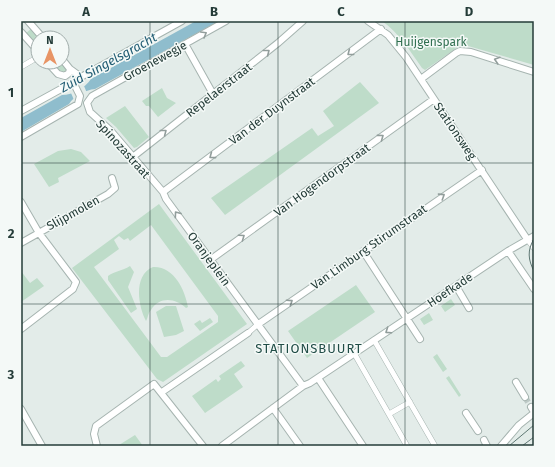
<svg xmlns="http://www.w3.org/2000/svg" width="555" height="467" viewBox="0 0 555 467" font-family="'Fira Sans',sans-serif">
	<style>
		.green { fill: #bedcc9; fill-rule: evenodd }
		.water { fill: #8fbdcd }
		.pier { fill: #e3ece9 }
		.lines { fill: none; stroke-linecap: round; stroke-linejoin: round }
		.minor-tunnel { stroke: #bdc9c6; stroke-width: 6; stroke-dasharray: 6 3; stroke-linecap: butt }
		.pedestrian-casing { stroke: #a6b4b0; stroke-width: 6 }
		.minor-casing { stroke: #a6b4b0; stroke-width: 8 }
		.pedestrian { stroke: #fff; stroke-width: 5 }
		.minor { stroke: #fff; stroke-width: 6 }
		.tram { stroke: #5f7874; stroke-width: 1 }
		.oneway { stroke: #929e9c }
		.grid { fill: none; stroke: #243c38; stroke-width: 1; stroke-opacity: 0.55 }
		.labels { text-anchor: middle; stroke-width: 3; stroke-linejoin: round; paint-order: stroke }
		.park-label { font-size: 12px; fill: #317051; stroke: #f4f9f7 }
		.street-label { font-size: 12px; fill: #243c38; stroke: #f4f9f7 }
		.water-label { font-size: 13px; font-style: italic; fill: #225d74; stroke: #f4f9f7 }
		.neighbourhood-label { font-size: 13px; letter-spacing: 1px; fill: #214d47; stroke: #f4f9f7 }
		.neatline { fill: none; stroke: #243c38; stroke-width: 1.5 }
		.grid-label { font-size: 13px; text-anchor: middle; font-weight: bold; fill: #243c38 }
	</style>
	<rect width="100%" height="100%" fill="#e3ece9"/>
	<path class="green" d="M382,21H534V65L468,46L458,47L425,70L422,68C410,51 399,33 382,21Z
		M33,27L43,38H38V51L24,35Z
		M47,62H62L70,69L65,76Z
		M360,82L379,103L225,215L211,198L312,128L318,136L334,126L323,111Z
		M162,88L167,98L176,103L158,117L149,106H146L142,101Z
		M125,106L149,137L137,147L134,148L116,127L106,118Z
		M71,149L81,152L90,161L58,178L59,182L49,187L34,164L58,151Z
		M159,204L247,324L163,382L157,379L72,268ZM151,225L218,316V322L167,357H161L94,267L119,249L114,240L119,236L124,240L128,238L130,241Z
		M130,266L134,272L128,287L137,309L131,313L108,280V276C115,271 122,271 130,266Z
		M153,267C174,266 185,290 188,307L186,308C176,298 159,296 151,310C148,313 148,318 146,321C138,306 133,275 153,267Z
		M21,271L30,283L37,278L44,286L21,302Z
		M356,285L375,312L307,358L288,331Z
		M451,299L455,305L445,312L441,306Z
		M166,306H176L184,331L176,335L164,337L156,312Z
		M429,313L433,320L424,325L420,319Z
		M210,318L213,322L200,331L194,324L200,320L202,323Z
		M437,354L447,369L443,372L433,357Z
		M241,361L245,366L234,374L243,387L205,413L192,396L216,379L218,382L221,379L219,376Z
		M449,376L461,395L459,397L446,378Z
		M135,435L143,446H119V445Z"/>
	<path class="water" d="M196,21H219L95,89C85,90 74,96 69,104L21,132V118L62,95C73,95 85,88 91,79Z"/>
	<path class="pier" d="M84,86L87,93L74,100L71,93Z"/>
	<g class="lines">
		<path class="minor-tunnel" d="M525,397L531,407"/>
		<defs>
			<path id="pedestrian" d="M21,67L38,57
				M527,239L534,248
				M248,333L257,325
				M374,340L435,446
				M354,353L407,446
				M389,414L410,402"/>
			<path id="minor" d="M28,21L43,38
				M226,21L92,96L87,103L90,112L111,131L163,192L166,199L303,386
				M368,21L388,35L406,57L527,239
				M21,32L38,51
				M185,44L213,94
				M47,62L58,74L65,76L69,73L70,69L62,59
				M70,69L81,77L182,21
				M421,79L456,53L460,51L471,52L534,72
				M21,111L70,84L75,86L80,96L78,104L21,137
				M134,156L278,43L303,21
				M163,192L381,29
				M21,202L39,233L76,282L73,289L21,329
				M21,243L108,194L115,188L112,178
				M363,251L420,339
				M508,251L534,289
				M210,260L434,99
				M456,286L469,308
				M257,325L482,170
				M318,378L363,446
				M516,382L525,397
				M162,392L248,333
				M531,407L534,412
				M273,408L300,446
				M21,409L42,446
				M466,413L478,431
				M484,440L487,446
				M97,446L94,434L96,426L154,384L203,446
				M222,446L303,386L310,383L508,251L534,236
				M501,446L519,425L534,413"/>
		</defs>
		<use href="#pedestrian" class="pedestrian-casing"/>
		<use href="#minor" class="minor-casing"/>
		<use href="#pedestrian" class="pedestrian"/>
		<use href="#minor" class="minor"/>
		<path class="tram" d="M534,239C527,250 528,260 534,271
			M509,446L534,425
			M522,446L534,437"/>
	</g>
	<defs><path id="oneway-chevron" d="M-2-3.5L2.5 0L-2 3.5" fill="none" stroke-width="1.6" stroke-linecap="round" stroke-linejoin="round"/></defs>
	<g class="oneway">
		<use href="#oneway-chevron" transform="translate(204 34) rotate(-30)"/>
		<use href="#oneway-chevron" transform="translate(267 52) rotate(-38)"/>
		<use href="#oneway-chevron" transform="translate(350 53) rotate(142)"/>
		<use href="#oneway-chevron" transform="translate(497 60) rotate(-163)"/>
		<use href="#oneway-chevron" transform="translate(164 132) rotate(-38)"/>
		<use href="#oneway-chevron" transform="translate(381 137) rotate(-36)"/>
		<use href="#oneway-chevron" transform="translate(212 156) rotate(143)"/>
		<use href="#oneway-chevron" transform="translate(442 196) rotate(-33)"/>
		<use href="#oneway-chevron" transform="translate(177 214) rotate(-126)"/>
		<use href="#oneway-chevron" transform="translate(242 237) rotate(-35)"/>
		<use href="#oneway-chevron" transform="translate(290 302) rotate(-34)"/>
		<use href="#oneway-chevron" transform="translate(388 331) rotate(146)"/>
	</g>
	<path class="grid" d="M150,21V446M278,21V446M405,21V446M21,163H534M21,304H534"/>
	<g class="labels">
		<g class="park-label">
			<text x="431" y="46">Huijgenspark</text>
		</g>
		<g class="street-label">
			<text transform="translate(155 61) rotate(-29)" y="4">Groenewegje</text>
			<text transform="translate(219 90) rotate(-38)" y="4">Repelaerstraat</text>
			<text transform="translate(272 111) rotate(-37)" y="4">Van der Duynstraat</text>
			<text transform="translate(455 131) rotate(56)" y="4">Stationsweg</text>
			<text transform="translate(123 149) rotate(48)" y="4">Spinozastraat</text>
			<text transform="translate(322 180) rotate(-36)" y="4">Van Hogendorpstraat</text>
			<text transform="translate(73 213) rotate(-29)" y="4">Slijpmolen</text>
			<text transform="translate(369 247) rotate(-35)" y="4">Van Limburg Stirumstraat</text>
			<text transform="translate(209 259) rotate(54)" y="4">Oranjeplein</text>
			<text transform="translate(450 290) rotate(-34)" y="4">Hoefkade</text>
		</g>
		<g class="water-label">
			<text transform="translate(108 62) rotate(-29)" y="5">Zuid Singelsgracht</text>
		</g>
		<g class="neighbourhood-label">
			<text x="309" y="353">STATIONSBUURT</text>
		</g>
	</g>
	<rect width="555" height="467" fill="none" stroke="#f4f9f7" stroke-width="44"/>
	<g transform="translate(50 50)"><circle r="19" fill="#f4f9f7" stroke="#a1adab"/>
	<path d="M0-3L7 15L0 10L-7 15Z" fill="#e89465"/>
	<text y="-6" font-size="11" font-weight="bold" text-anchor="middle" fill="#243c38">N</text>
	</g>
	<rect x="22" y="22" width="511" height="423" class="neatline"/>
	<g class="grid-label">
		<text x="86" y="16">A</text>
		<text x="214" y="16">B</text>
		<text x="341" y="16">C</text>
		<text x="469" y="16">D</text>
		<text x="11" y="97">1</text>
		<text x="11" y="238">2</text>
		<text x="11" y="379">3</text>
	</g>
</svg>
